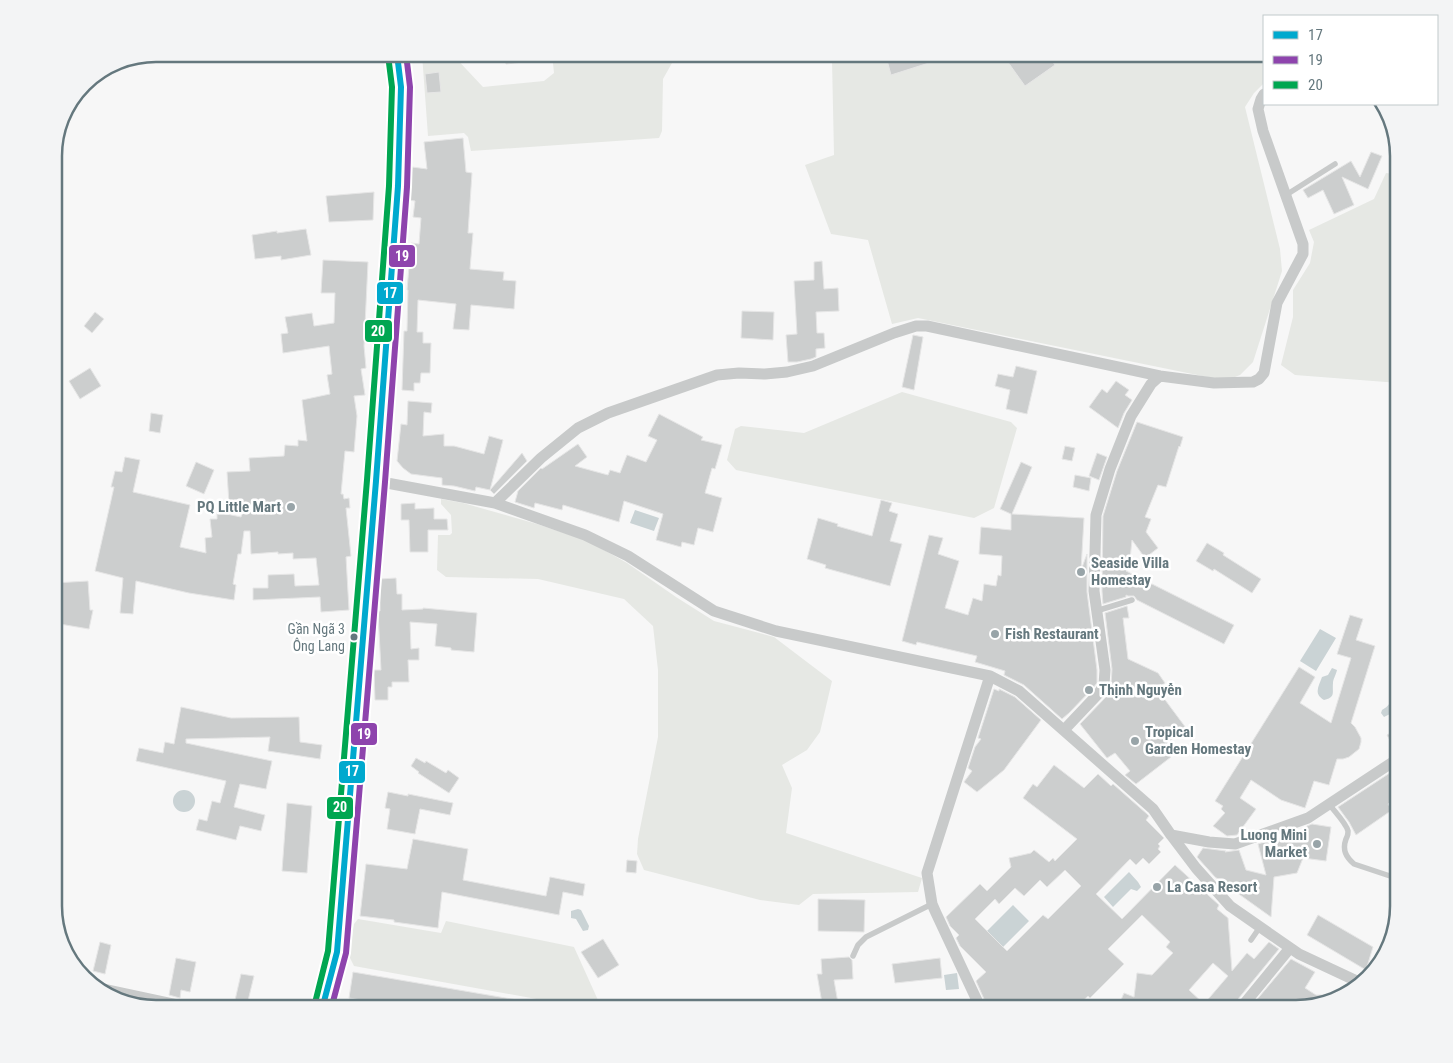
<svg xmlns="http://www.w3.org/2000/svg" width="1453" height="1063" viewBox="0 0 1453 1063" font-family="'Roboto Condensed',sans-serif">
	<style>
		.green { fill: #e6e8e4 }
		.water { fill: #cad3d5 }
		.building { fill: #cccece; stroke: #e6e6e6; fill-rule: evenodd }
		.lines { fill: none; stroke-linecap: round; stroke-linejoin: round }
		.secondary-casing { stroke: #d2d3d4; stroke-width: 19 }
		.service { stroke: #c8caca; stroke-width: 5.5 }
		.minor { stroke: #c8caca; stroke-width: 11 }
		.secondary { stroke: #dedede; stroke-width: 16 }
		.bus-1-casing { stroke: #fff; stroke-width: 10 }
		.bus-2-casing { stroke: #fff; stroke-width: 10 }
		.bus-3-casing { stroke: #fff; stroke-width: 10 }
		.bus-1 { stroke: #00a9ce; stroke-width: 6 }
		.bus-2 { stroke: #8e44ad; stroke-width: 6 }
		.bus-3 { stroke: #00a651; stroke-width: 6 }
		.poi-dot { fill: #98a4a8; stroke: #fff; stroke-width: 2 }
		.bus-dot { fill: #65787e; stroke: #fff; stroke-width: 2 }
		.labels { text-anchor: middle; stroke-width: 5; stroke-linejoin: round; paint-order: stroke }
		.bus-label { font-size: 14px; fill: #65787e; stroke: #fff; text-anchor: end }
		.poi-label { font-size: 15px; font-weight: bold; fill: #65787e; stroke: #fff; text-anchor: start }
		.rim { fill: none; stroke: #65787e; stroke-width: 2.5 }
		.line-badge { stroke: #fff; stroke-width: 2 }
		.badge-label { font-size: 14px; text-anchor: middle; font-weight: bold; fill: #fff }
	</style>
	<rect width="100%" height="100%" fill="#f7f7f7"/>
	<path class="green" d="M422,54H452L483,87L544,81L554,73L552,54H795L672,63L663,79L662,131L659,138L471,151L468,137L464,133L428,136Z
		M819,54H1264V83L1254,93L1245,107L1280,249L1282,271L1253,362L1240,375L1230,379H1217L918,318L892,324L868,240L831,234L805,165L834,155L832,60Z
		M1386,173L1399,175V383L1295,375L1281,365L1293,317V290L1310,263L1314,242L1309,230L1374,199Z
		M902,392L1011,422L1017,428L994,508L974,518L736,470L727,460L735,429L741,426L804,433Z
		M441,499L463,503L537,524L588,541L627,563L676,597L714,621L774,637L832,681L820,732L807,750L782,765L792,788L786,833L922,878L918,892L813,894L799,905L760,900L644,870L637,854L638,839L658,737V670L653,626L624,599L538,579L446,577L437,570L438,535H450L452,533L451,515L441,504Z
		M358,919L441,933L446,921L574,947L602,1009H541L542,1000L354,966L349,956L354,924Z"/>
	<path class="water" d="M635,510L659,518L654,531L630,523Z
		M1320,629L1336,638L1316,671L1300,661Z
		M1332,668L1337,670C1336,675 1333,679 1333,683C1332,693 1336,697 1324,700C1313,694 1319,686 1322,677L1328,675Z
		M1396,690H1399V703L1392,713L1384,717L1381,713L1382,710C1396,702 1387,697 1396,690Z
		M173 801a11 11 0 1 1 22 0a11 11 0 1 1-22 0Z
		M1129,872L1138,882L1141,887L1137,891L1131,889L1113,907L1104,897Z
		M1013,905L1029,921L1003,947L987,931Z
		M578,909L581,910L589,926L588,930L583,931L576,919L571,918V911Z
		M957,973L959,989L946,990L944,975Z"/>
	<path class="building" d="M504,54H539L540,60L506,64Z
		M907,54H930L932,62L891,75L887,60Z
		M1011,54H1047L1055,65L1025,86L1005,58Z
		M439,72L441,92L427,93L425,74Z
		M463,138L466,172L472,173L468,233H473L470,269L504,272L503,280L516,281L514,309L471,305L469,330L453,329L456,304L418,300L417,332H423V343H431L430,373H421L420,383H414V391L402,390L404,331H407L408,290H407L411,243L419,244L421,218L413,217L415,201L409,200L412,167L427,169L424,142Z
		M1371,152L1382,156L1368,189L1342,177L1354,205L1334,214L1323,190L1308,198L1303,190L1351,161L1360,177Z
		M374,192L373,220L329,222L326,196Z
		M306,229L311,255L281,260V256L255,259L252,235L277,231V233Z
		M323,260L368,262L364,346L366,368L361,369L365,395L354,396L357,416L354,452L345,451L341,494H343L344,499L349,498L350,508H346L351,556L346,557L349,610L321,612L320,597L253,600V588H268V575L294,574L295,586L319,585L316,558L293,559V553L278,554V552L251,554L250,531H244L241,554H238L233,584L236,585L234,600L189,593L136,581L133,614L120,613L123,578L95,571L114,487H111L115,471L122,472L125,457L140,460L133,492L190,505L180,547L206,553L205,538L212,537L210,519H217V512L241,517L243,510L229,504L227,472L250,471L249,458L284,456L285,445L298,446V440L307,441L302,400L330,394L327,375L332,374L329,346L283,353L281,334L288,333L285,317L312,313L314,326L334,323L335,293H321Z
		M822,261L824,289L838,288L839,311L816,312L817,333H824L825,348L816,349V357L811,359L797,362H788L786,335L797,334L794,281L814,280V262Z
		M742,311L774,312L773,340L741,338Z
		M95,312L104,319L92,333L84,326Z
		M913,335L923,337L914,390L902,387Z
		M1016,366L1037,371L1027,414L1006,409L1010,390L995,386L998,374L1013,377Z
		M90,368L101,386L80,399L69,381Z
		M1116,381L1129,390L1125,395L1132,400L1124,413L1118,428L1089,407L1102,389L1107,393Z
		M408,401L432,403L431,413L424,412L423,436L444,434V446H454L484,454L489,436L503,440L490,490L476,487L475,491L454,486L442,485V478L411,474L403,468L397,461L401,424L407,425Z
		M151,413L163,415L160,433L149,431Z
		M659,414L703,437L701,440L722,445L715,469L712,468L705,493L722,498L713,532L698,528L694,545L682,542L681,547L656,540L663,514L624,501L619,522L563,505L562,510L535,503L534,508L515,502L518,491L541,468L542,469L578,444L587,457L575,466L608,475L610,470L620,473L627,455L646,462L657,440L648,436Z
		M1137,422L1183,437L1180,447L1179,446L1166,487L1158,485L1145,517L1151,519L1146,532L1158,548L1145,558L1132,540L1129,569L1126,571L1234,625L1224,644L1137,600L1134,596H1128L1126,595V597L1103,604L1102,591L1103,516L1117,471Z
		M1065,446L1075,448L1072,461L1062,459Z
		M522,453L527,461L494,494L490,490Z
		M1097,453L1107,457L1099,480L1089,476Z
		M196,462L214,470L204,494L186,486Z
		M1021,462L1032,467L1012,514L1084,518L1081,570L1087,554V592L1097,670V683L1093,688L1069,713L1062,719L1024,685L1004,675L1005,671L975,662L977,656L917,642L916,645L902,641L929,535L943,538L938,554L959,561L945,608L968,615L973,598L982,601L984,584L996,586L998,575L1001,576L1002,556L979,554L981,527L1011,530V514L1000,509Z
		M1075,475L1091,478L1089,491L1073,487Z
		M881,500L892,503L889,511L898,514L890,541L902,544L890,586L825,568L826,565L807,559L818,518L838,524L837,526L872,536Z
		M415,503V509L434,508V519H447L448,530H428V552H410L409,520H401V504Z
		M1207,543L1224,553L1223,555L1261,579L1252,593L1214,569L1213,571L1196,561Z
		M396,578L397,594H402V610L423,609V608L477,613L474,652L451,650V648L435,646L437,624L410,622L411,649L419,648V660H408L409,682H392V687H388V700H375L374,670H381L378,611H380V579Z
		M88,581L90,610H93L89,629L54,623V583Z
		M1127,606L1129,618H1123L1128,659L1158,673L1165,683L1157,689L1186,728L1163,746L1171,757L1136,784L1125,775L1130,771L1115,753L1107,758L1080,724L1105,698L1111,686L1112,669L1105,613Z
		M1350,615L1363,619L1356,640L1375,646L1351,723L1355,727L1361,738V742L1359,749L1349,757L1343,759H1337L1329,785L1314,781L1305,808L1281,800L1251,780L1240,798L1256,809L1237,835L1227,836L1213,826L1225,813L1221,809L1223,806L1215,801L1299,667L1315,677L1300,703L1331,723L1351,658L1337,654Z
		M994,689L999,691V689L1015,697L1041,720L1004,770L977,792L964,782L972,771L968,768L975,747L981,739L978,738Z
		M181,707L231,718L299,717L300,742L322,745L320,759L268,751L270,737L186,739V743L272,761L266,789L240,784L234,807L265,815L261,831L240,826L236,840L196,830L199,819L207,821L212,801L220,803L226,781L136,761L139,748L163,753L165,742L174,744Z
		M1399,728V751H1396L1387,735Z
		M416,758L425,763L426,761L446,773L448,770L459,778L449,793L418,773L419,772L411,766Z
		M1054,765L1084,788L1098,774L1111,786L1113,784L1147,814L1149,816L1146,820L1164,838L1158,844L1160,846L1158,849L1161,852L1149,864L1143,858L1136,865L1130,859L1096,894L1122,919L1175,865L1219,905L1217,909L1228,918L1232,971L1247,953L1254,959L1269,942L1279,949L1234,1004L1233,1009H1117L1124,993L1134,997L1137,973L1152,975L1173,953L1166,947L1170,942L1142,915L1108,949L1124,964L1090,998L1088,996L1074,1009L988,1008L976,981L986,972L960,946L956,938L959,935L950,926L946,917L980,884L987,891L1011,867L1009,858L1031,853L1034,850L1049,862L1053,858L1055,861L1077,839L1023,798L1033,784L1037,787ZM1065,870L1081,886L1048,919L1043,915L1007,951L975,919L995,899L999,904L1015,888L1024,896L1040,880L1047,887ZM1213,963L1228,976L1204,1004L1189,990Z
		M1399,767V796L1388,804L1392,810L1356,835L1349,822L1338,807Z
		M388,792L408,796V794L453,803L450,815L420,809L415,834L387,829L390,809L385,808Z
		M287,803L312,806L307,873L282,871Z
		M1312,824L1331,827L1326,861L1303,858L1297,873L1274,877L1271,917L1215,877L1197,857L1203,848L1226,851L1225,852L1239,850L1246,870L1266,875L1258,844L1307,829V826Z
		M413,839L468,849L463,880L546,896L550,877L585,884L583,896L563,892L559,915L442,892L438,928L394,922V920L360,916L366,864L407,869Z
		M627,860L637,861L636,873L626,872Z
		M818,899L865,900L864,932L818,931Z
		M1318,915L1373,947L1366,970L1307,935Z
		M603,939L619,965L598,978L581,952Z
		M100,942L111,945L105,974L93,971Z
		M849,957L852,960L853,979L834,980L839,1009H823L817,974H822L821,959Z
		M176,958L196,962L190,992L181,990L180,998L169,995Z
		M940,958L942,978L895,983L892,964Z
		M1291,959L1315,972L1305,988L1316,995H1341L1342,999L1299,1009L1286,1000L1279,1009H1249Z
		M353,972L541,1004L540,1009H416L349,998Z
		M241,974L254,976L246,1009H233Z"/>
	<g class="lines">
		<defs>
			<path id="secondary" d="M322,1009L337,952L376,481L398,186L401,87L397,54"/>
		</defs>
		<use href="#secondary" class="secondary-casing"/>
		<path class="service" d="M1286,195L1335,164
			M1096,611L1132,600
			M1329,804C1334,811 1346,823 1348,831C1348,836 1348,834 1346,839C1342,850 1346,857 1354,864L1399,879
			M1251,940L1260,927
			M853,956L858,945L866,937L932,904"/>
		<path class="minor" d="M376,481L495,503L585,535L628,556L714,611L776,631L990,676L1019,691L1153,809L1171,835L1209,842L1235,844L1308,818L1399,758
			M495,503L541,458L578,428L608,413L717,375L739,373L765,374L787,372L813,366L894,333L916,326H927L1160,376L1214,383L1253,382L1259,379L1264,373L1277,303L1303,254V244L1263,131L1258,109L1261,99L1264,94
			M1064,730L1099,693L1104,685L1105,670L1094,591L1096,515L1110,469L1131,416L1151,384L1160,376
			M1171,835L1196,868L1230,906L1299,954L1361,983
			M93,987L196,1009
			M981,1009L936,913L932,904L927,873L990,676
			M1240,1009L1290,948"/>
		<use href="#secondary" class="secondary"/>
		<defs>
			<path id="bus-1" d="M322,1009L337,952L376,481L398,186L401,87L397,54"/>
			<path id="bus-2" d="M331,1009L346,953L385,482L407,187L410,87L406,54"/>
			<path id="bus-3" d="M314,1007L328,951L367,480L389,186L392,87L388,55"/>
		</defs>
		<use href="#bus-1" class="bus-1-casing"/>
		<use href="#bus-2" class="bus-2-casing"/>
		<use href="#bus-3" class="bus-3-casing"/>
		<use href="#bus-1" class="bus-1"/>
		<use href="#bus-2" class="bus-2"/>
		<use href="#bus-3" class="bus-3"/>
	</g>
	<g class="poi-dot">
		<circle cx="291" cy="507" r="5"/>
		<circle cx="1081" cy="572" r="5"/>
		<circle cx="995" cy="634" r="5"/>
		<circle cx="1089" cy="690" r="5"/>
		<circle cx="1135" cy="741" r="5"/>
		<circle cx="1317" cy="844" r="5"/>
		<circle cx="1157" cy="887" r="5"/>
	</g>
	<circle class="bus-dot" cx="354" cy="637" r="4.5"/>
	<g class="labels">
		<g class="bus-label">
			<text x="345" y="634">Gần Ngã 3<tspan x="345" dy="17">Ông Lang</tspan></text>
		</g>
		<g class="poi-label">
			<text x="281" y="512" text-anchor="end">PQ Little Mart</text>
			<text x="1091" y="568">Seaside Villa<tspan x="1091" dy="17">Homestay</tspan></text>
			<text x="1005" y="639">Fish Restaurant</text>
			<text x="1099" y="695">Thịnh Nguyễn</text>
			<text x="1145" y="737">Tropical<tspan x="1145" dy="17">Garden Homestay</tspan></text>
			<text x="1307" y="840" text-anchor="end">Luong Mini<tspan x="1307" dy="17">Market</tspan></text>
			<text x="1167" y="892">La Casa Resort</text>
		</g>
	</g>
	<path d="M0 0H1453V1063H0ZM156 62H1296A94 94 0 0 1 1390 156V906A94 94 0 0 1 1296 1000H156A94 94 0 0 1 62 906V156A94 94 0 0 1 156 62Z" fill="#f3f4f5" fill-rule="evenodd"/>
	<path class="rim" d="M156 62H1296A94 94 0 0 1 1390 156V906A94 94 0 0 1 1296 1000H156A94 94 0 0 1 62 906V156A94 94 0 0 1 156 62Z"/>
	<g class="line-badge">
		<rect x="388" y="244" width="28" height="24" rx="5" fill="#8e44ad"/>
		<rect x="376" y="281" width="28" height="24" rx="5" fill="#00a9ce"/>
		<rect x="364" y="319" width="29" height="24" rx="5" fill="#00a651"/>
		<rect x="350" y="722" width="28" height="24" rx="5" fill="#8e44ad"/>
		<rect x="338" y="760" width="28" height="24" rx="5" fill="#00a9ce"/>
		<rect x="326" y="796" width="28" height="24" rx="5" fill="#00a651"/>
	</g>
	<g class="badge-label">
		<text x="402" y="261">19</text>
		<text x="390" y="298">17</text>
		<text x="378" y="336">20</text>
		<text x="364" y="739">19</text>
		<text x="352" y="776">17</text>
		<text x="340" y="812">20</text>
	</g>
	<rect x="1263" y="15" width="175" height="90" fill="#ffffff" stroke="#c1c9cb"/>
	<rect x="1273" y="31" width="25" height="8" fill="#00a9ce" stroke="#c1c9cb"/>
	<text x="1308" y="40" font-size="15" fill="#65787e">17</text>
	<rect x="1273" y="56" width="25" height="8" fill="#8e44ad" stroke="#c1c9cb"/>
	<text x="1308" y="65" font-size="15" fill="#65787e">19</text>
	<rect x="1273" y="81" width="25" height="8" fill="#00a651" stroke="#c1c9cb"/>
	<text x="1308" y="90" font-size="15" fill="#65787e">20</text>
</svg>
